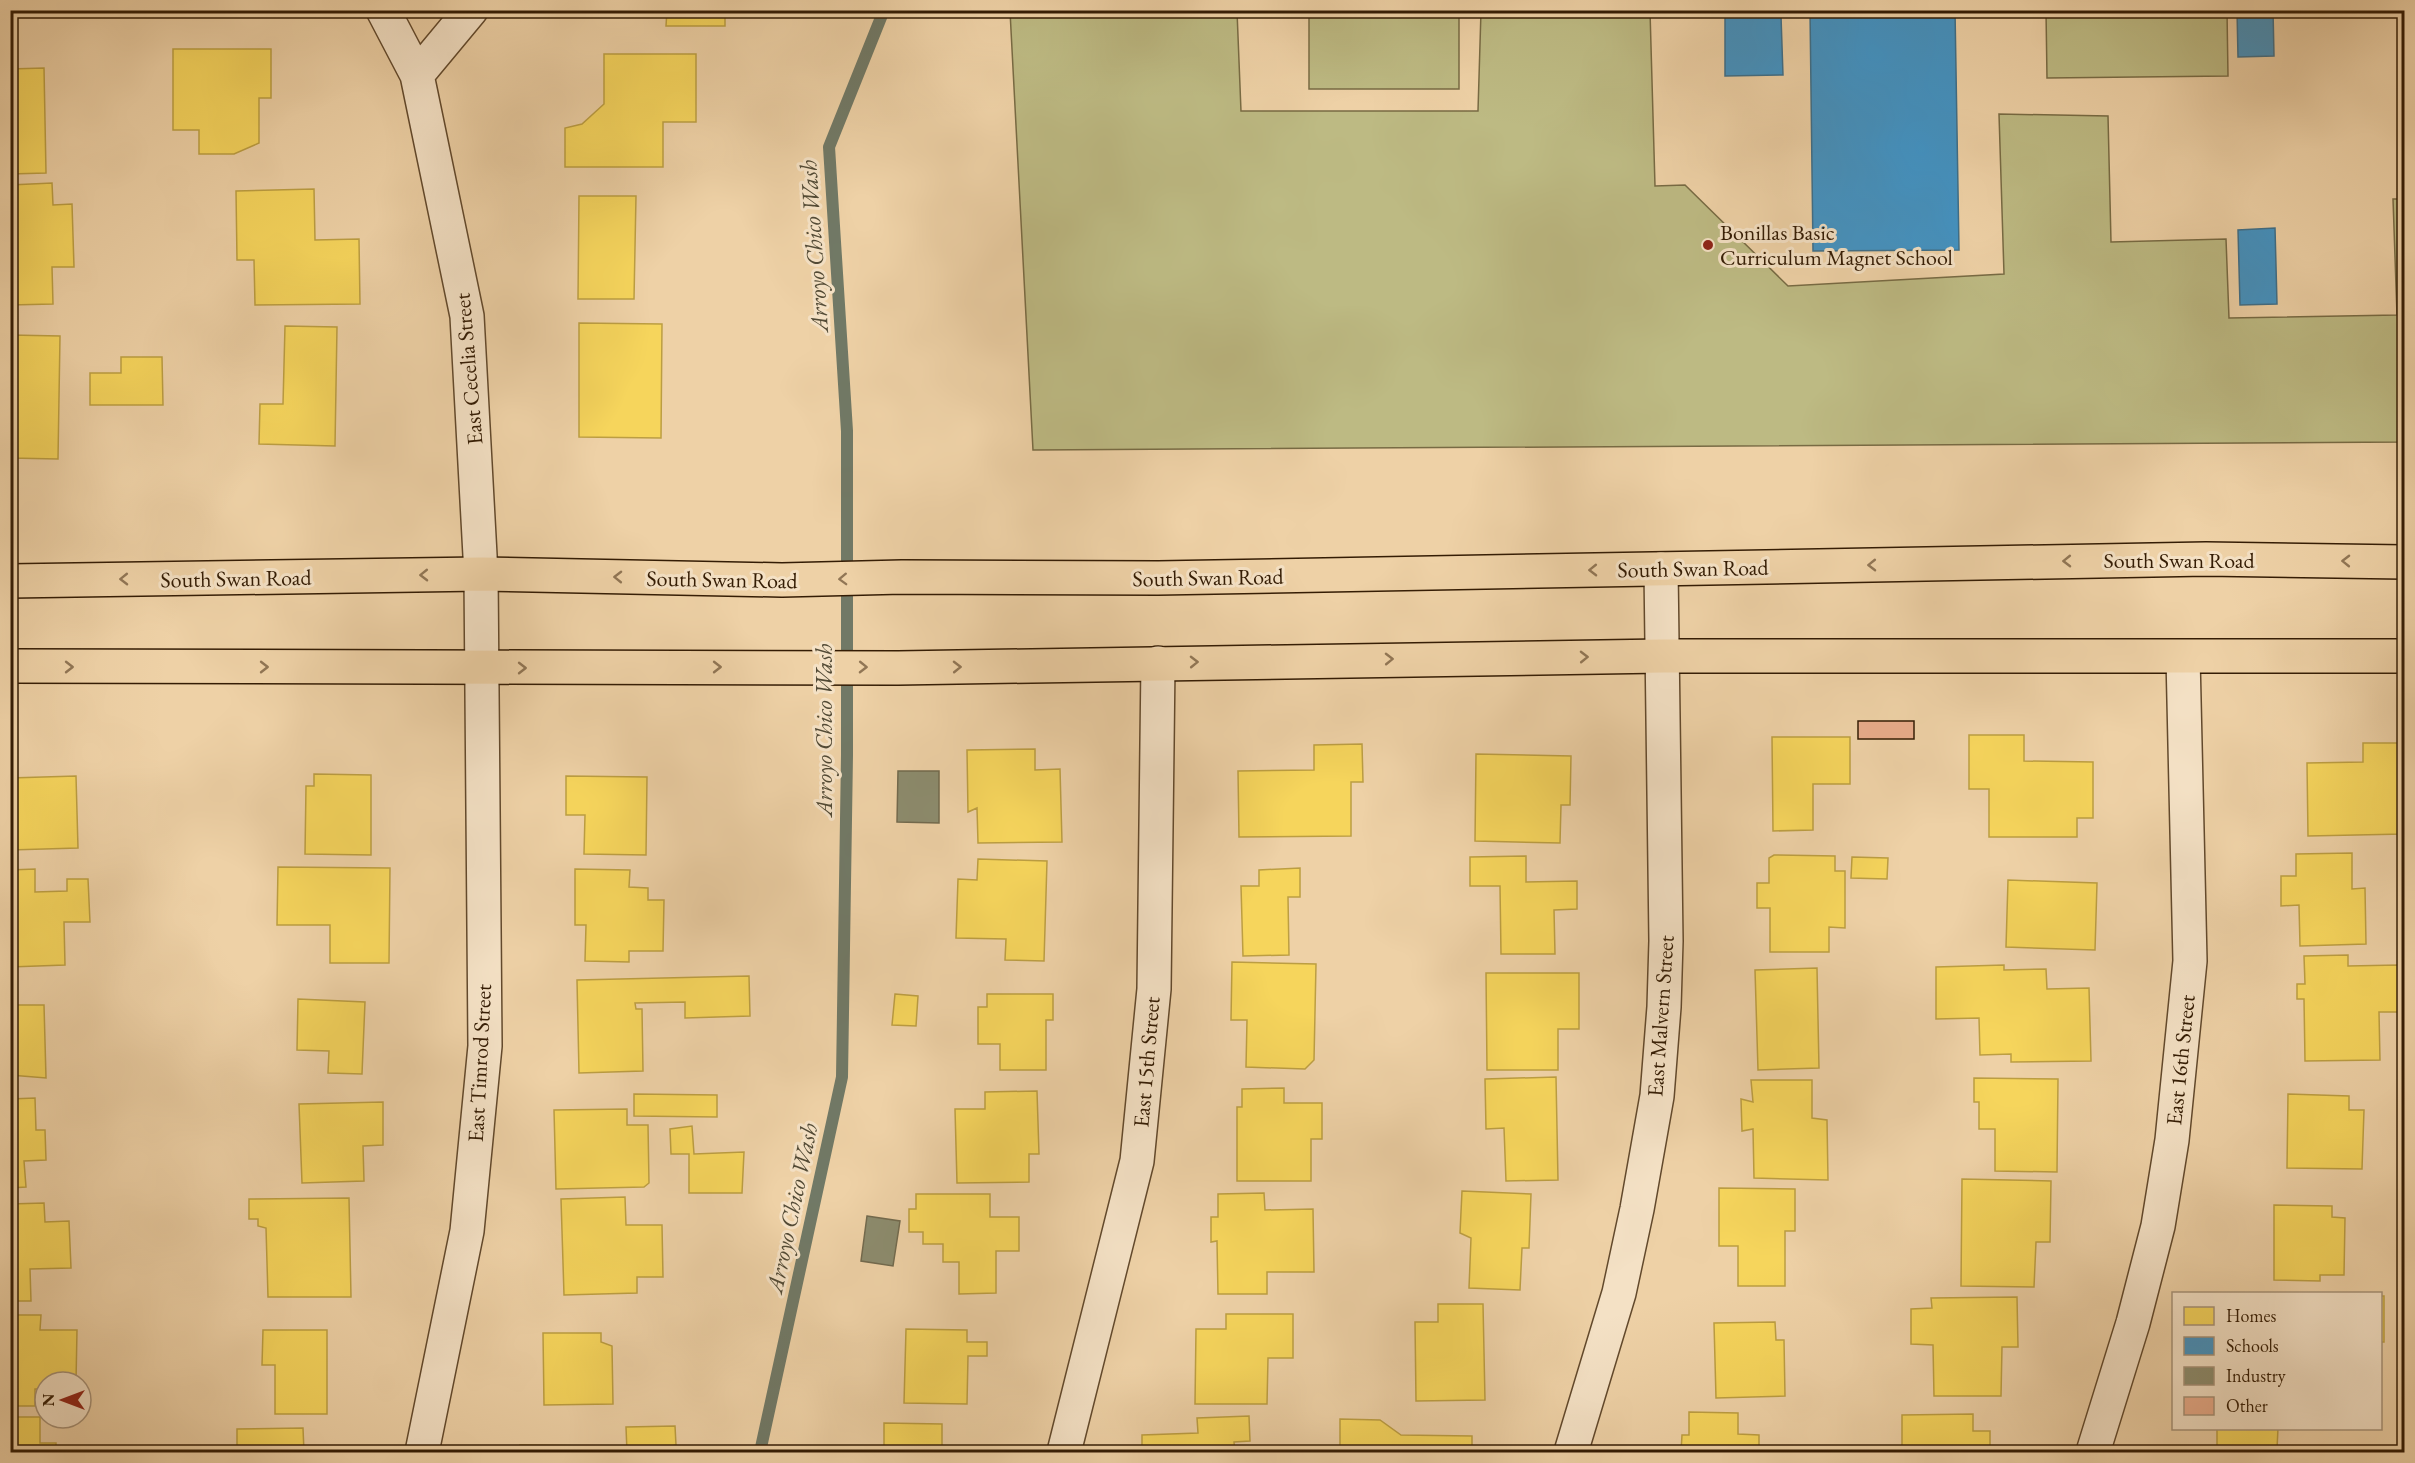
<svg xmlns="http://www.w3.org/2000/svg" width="2415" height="1463" viewBox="0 0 2415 1463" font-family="'EB Garamond',serif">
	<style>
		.green { fill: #bdba83; stroke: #786b44; stroke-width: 1.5 }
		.homes { fill: #f6d55c; stroke: #bc9e42; stroke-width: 1.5 }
		.schools { fill: #4393c3; stroke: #3e6f8a; stroke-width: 1.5 }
		.industry { fill: #8c8c6e; stroke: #726a4e; stroke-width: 1.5 }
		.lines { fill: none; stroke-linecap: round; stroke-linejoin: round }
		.stream { stroke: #717966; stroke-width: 12 }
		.building { fill: #e9ac8b; stroke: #341c04; stroke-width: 1.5 }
		.minor-casing { stroke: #62492c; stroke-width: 36 }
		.major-casing { stroke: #341c04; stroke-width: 36 }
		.minor { stroke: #f4e1c5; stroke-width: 33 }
		.major { stroke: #eed1a6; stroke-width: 33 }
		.oneway { stroke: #917655 }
		.poi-dot { fill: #8f2418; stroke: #f4e1c5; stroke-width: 2 }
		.labels { text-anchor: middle; stroke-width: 6; stroke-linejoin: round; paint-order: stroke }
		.poi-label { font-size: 22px; fill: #341c04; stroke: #f4e1c5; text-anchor: start }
		.street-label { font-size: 22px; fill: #341c04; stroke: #f4e1c5 }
		.water-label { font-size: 24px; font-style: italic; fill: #524a35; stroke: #f4e1c5 }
	</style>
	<rect width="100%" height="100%" fill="#eed1a6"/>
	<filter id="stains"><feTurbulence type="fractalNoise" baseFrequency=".00333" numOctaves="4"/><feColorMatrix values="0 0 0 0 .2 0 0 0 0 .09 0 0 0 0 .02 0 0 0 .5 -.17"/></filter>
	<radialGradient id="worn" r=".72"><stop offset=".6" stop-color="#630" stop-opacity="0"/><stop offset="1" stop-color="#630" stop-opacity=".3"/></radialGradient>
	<path class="green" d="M1010,11H1237L1241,111H1478L1481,11H1650L1655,186L1685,185L1788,286L2004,274L1999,114L2108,116L2111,242L2226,239L2229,318L2397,315L2393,199H2404V442L1033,450Z
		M1309,11H1459V89H1309Z
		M2046,11H2227L2228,76L2047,78Z"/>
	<path class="homes" d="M118,10H187V16L118,17Z
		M667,10H725V26H666Z
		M173,49H271V98H259V143L234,154H199V130H173Z
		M604,54H696V122H663V167H565V128L582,124L604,104Z
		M44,68L46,173L10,174V69Z
		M52,183L53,205L72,204L74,267H52L53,304L10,305V185Z
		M314,189L315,240L359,239L360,304L255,305L254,260H237L236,191Z
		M579,196H636L634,299H578Z
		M579,323L662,324L661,438L579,437Z
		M285,326L337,327L335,446L259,444L260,404H283Z
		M10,335L60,336L58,459L10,458Z
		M121,357H162L163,405H90V373H121Z
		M1969,735H2024V761L2093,762V818H2077V837H1989V789H1969Z
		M1772,737H1850V784H1813V830L1773,831Z
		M2363,743H2404V834L2308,836L2307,763L2363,762Z
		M1362,744L1363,782H1351V836L1239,837L1238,771L1314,770V745Z
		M1035,749V770L1060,769L1062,842L978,843L977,808L968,812L967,750Z
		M1476,754L1571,756L1570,805H1561L1560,843L1475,841Z
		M314,774L371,775V855L305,854L306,786H314Z
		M76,776L78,848L10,850V778Z
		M566,776L647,777L646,855L584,854L585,815H566Z
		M2352,853V889L2365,888L2366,944L2300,946L2299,905L2281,906V876H2296V854Z
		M1774,855L1835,856V871H1845V928L1829,927V952H1770V908H1757V883H1769V858Z
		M1526,856V882L1577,881V909L1554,910L1555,954H1501L1500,886H1470V857Z
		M1852,857L1888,858L1887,879L1851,878Z
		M978,859L1047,861L1044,961L1005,960L1006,939L956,938L958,879L977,880Z
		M278,867L390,868L389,963H330V925H277Z
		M1300,868V897H1288L1289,955L1243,956L1241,886H1259V870Z
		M35,869V892L67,891V879H88L90,922H64L65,965L10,967V870Z
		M575,869L630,870L629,887L648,888V900H664L663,951H629V962L585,961L586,925H575Z
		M2008,880L2097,883L2095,950L2006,947Z
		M2348,955V966L2398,965V1012H2379L2380,1060L2305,1061L2304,999H2297V984H2305L2304,956Z
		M1232,962L1316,964L1314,1060L1305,1069L1246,1067L1247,1020H1231Z
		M2004,965V970L2046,969L2047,989L2089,988L2091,1061L2011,1062V1054L1980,1055L1979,1018L1936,1019V967Z
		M1817,968L1819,1068L1758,1070L1755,970Z
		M1486,973H1579V1029H1558V1070H1487Z
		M749,976L750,1016L685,1018V1002L635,1003L636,1009H642L643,1071L579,1073L577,980Z
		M895,994L918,996L916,1026L892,1025Z
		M987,994H1053V1020H1046V1070H1000V1044H978V1007H987Z
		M298,999L365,1002L362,1074L328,1073L329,1051L297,1050Z
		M10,1005H44L46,1078L10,1075Z
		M1556,1077L1558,1180L1506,1181L1504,1128L1486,1129L1485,1079Z
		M1974,1078L2058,1079L2057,1172L1995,1171V1129H1979V1102H1974Z
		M1751,1080H1812V1118L1827,1120L1828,1180L1754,1178L1753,1129L1742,1131L1741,1099L1753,1102Z
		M1284,1088V1103H1322V1139H1311V1181H1237V1107H1242V1089Z
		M1037,1091L1039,1154H1029V1182L957,1183L955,1109H985V1092Z
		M634,1094L717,1095V1117L634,1116Z
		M2288,1094L2349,1096V1110H2364L2362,1169L2287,1168Z
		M35,1098L36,1130H45L46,1160L24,1161L26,1187L10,1188V1099Z
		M383,1102V1145L363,1146L364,1181L302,1183L299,1104Z
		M627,1109V1125H648L649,1183L644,1187L556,1189L554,1110Z
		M692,1126L694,1154L744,1152L742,1193H689V1154H671L670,1129Z
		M1962,1179L2051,1181L2050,1242H2036L2034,1287L1961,1286Z
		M1719,1188L1795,1189V1231H1785V1286H1738V1246H1719Z
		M1462,1191L1531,1194L1529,1248H1522L1520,1290L1469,1288L1471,1238L1460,1233Z
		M1264,1193L1265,1210L1313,1209L1314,1272H1267V1294H1218L1217,1241L1211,1242V1217H1218V1194Z
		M916,1194H990V1217H1019V1251H996V1293L959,1294V1262H943V1244H923V1232H909V1209H916Z
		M625,1197L626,1225H662L663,1277H637V1293L564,1295L561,1199Z
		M349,1198L351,1297H268L266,1228L258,1226V1219H249V1199Z
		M44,1203L45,1222L69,1221L71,1268L30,1269L31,1301H10V1204Z
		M2274,1205L2332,1206V1217L2345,1218L2344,1275H2320V1281L2274,1280Z
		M2380,1296H2384V1342H2380Z
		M2017,1297L2018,1347H2002L2001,1396H1934L1933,1345L1911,1344V1309L1932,1308L1931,1298Z
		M1438,1304H1483L1485,1400L1416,1401L1415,1322H1438Z
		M1226,1314H1293V1358H1268L1267,1404H1195L1196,1329H1226Z
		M10,1315H41L40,1330H77L76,1382H45V1389H35V1406H10Z
		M1775,1322L1776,1340H1784L1785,1396L1716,1398L1714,1323Z
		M906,1329L967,1330V1342H987V1356H968L967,1404L904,1403Z
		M263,1330H327V1414H275V1365H262Z
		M543,1333H601V1342L612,1346L613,1404L544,1405Z
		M1689,1412L1738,1413V1434L1759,1435V1452H1681L1682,1435H1689Z
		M1973,1414V1431H1990V1452H1902V1415Z
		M1249,1416L1250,1441L1234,1442L1235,1452H1142V1435L1198,1433L1197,1418Z
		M10,1417H40V1443H56V1452H10Z
		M1340,1419L1380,1420L1401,1435L1472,1436V1452H1340Z
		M884,1423L942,1424V1452H884Z
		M675,1426L676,1445L671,1446V1452H627L626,1427Z
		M303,1428L304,1452H237V1429Z
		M2217,1428H2278L2277,1449H2265V1452H2217Z
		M520,1445L589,1446L588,1452H519Z"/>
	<path class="schools" d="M1810,10H1955L1959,250L1813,251Z
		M2237,10H2273L2274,56L2238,57Z
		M1781,16L1783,75L1725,76V17Z
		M2275,228L2277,304L2240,305L2238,230Z"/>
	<path class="industry" d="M898,771H939V823L897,822Z
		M867,1216L900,1221L893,1266L861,1261Z
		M2402,1364H2404V1404H2401Z"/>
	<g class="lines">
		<path class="stream" d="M760,1452L842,1077L847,755V431L829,147L884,10"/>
	</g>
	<path class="building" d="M1858,721H1914V739H1858Z"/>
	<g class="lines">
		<defs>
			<path id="minor" d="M383,10L417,75L467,316L481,574L485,1046L467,1231L422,1452
				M417,75L471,10
				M1064,1452L1137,1161L1154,989L1158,663
				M1571,1452L1619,1293L1637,1209L1657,1096L1664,1007L1666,941L1661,569
				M2093,1452L2133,1323L2158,1226L2172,1140L2190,961L2183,657"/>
			<path id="major" d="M10,581L481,574L782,580L902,577L1158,578L2206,559L2404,562
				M10,666L898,668L1662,656H2404"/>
		</defs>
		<use href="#minor" class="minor-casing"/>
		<use href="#major" class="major-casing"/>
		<use href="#minor" class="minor"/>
		<use href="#major" class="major"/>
	</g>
	<defs><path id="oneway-chevron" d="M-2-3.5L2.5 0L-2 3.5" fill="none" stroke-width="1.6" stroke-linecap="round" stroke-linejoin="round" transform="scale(1.5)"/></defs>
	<g class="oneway">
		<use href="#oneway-chevron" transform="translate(2067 561) rotate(179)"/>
		<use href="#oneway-chevron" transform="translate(2346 561) rotate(-179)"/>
		<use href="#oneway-chevron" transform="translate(1872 565) rotate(179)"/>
		<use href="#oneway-chevron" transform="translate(1593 570) rotate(179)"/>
		<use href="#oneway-chevron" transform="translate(424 575) rotate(179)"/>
		<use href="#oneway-chevron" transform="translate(618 577) rotate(-179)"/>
		<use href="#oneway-chevron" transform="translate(124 579) rotate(179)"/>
		<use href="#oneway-chevron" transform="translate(843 579) rotate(178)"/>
		<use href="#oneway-chevron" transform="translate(1584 657) rotate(-1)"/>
		<use href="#oneway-chevron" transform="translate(1389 659) rotate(-1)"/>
		<use href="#oneway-chevron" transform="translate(1194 662) rotate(-1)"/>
		<use href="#oneway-chevron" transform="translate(69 667)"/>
		<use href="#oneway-chevron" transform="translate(264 667)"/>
		<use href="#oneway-chevron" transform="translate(717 667)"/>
		<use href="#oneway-chevron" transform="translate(863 667) rotate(1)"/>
		<use href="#oneway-chevron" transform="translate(957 667) rotate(-1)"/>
		<use href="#oneway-chevron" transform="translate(522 668)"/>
	</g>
	<circle class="poi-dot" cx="1708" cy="245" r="6"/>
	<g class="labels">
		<g class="poi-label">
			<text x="1720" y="240">Bonillas Basic<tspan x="1720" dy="25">Curriculum Magnet School</tspan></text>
		</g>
		<g class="street-label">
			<text transform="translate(468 369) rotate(-95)" y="8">East Cecelia Street</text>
			<text x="2179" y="568">South Swan Road</text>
			<text transform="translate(1693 568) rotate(-1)" y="8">South Swan Road</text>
			<text transform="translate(1208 577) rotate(-1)" y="8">South Swan Road</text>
			<text transform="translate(236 578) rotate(-1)" y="8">South Swan Road</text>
			<text transform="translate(722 579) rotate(1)" y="8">South Swan Road</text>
			<text transform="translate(1660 1016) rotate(-86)" y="8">East Malvern Street</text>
			<text transform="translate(2180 1060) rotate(-84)" y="8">East 16th Street</text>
			<text transform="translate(1146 1062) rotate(-85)" y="8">East 15th Street</text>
			<text transform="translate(479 1063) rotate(-87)" y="8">East Timrod Street</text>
		</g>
		<g class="water-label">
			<text transform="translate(814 246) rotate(-94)" y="8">Arroyo Chico Wash</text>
			<text transform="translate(824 730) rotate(-90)" y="8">Arroyo Chico Wash</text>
			<text transform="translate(792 1208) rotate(-78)" y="8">Arroyo Chico Wash</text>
		</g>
	</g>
	<rect width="2415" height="1463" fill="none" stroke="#eed1a6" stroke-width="36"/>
	<rect x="12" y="12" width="2391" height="1439" fill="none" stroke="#341c04" stroke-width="3"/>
	<rect x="18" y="18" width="2379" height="1427" fill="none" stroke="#341c04" stroke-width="1.5"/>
	<rect x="2172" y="1292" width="210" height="138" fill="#f4e1c5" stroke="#a79278" stroke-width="1.5"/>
	<rect x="2184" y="1307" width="30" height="18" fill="#f6d55c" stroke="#a79278" stroke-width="1.5"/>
	<text x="2226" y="1322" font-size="18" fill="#341c04">Homes</text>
	<rect x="2184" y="1337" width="30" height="18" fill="#4393c3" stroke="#a79278" stroke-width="1.5"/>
	<text x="2226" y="1352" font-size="18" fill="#341c04">Schools</text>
	<rect x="2184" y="1367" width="30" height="18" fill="#8c8c6e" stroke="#a79278" stroke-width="1.5"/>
	<text x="2226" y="1382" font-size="18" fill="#341c04">Industry</text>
	<rect x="2184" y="1397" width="30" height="18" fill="#e9ac8b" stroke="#a79278" stroke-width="1.5"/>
	<text x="2226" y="1412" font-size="18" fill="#341c04">Other</text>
	<g transform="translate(63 1400) rotate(270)"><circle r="28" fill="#f4e1c5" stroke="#a79278" stroke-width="1.5"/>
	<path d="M0-4.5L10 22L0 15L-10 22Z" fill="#8f2418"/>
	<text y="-9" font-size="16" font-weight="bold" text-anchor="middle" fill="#341c04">N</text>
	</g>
	<rect width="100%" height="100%" filter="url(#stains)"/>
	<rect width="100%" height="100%" fill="url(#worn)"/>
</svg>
